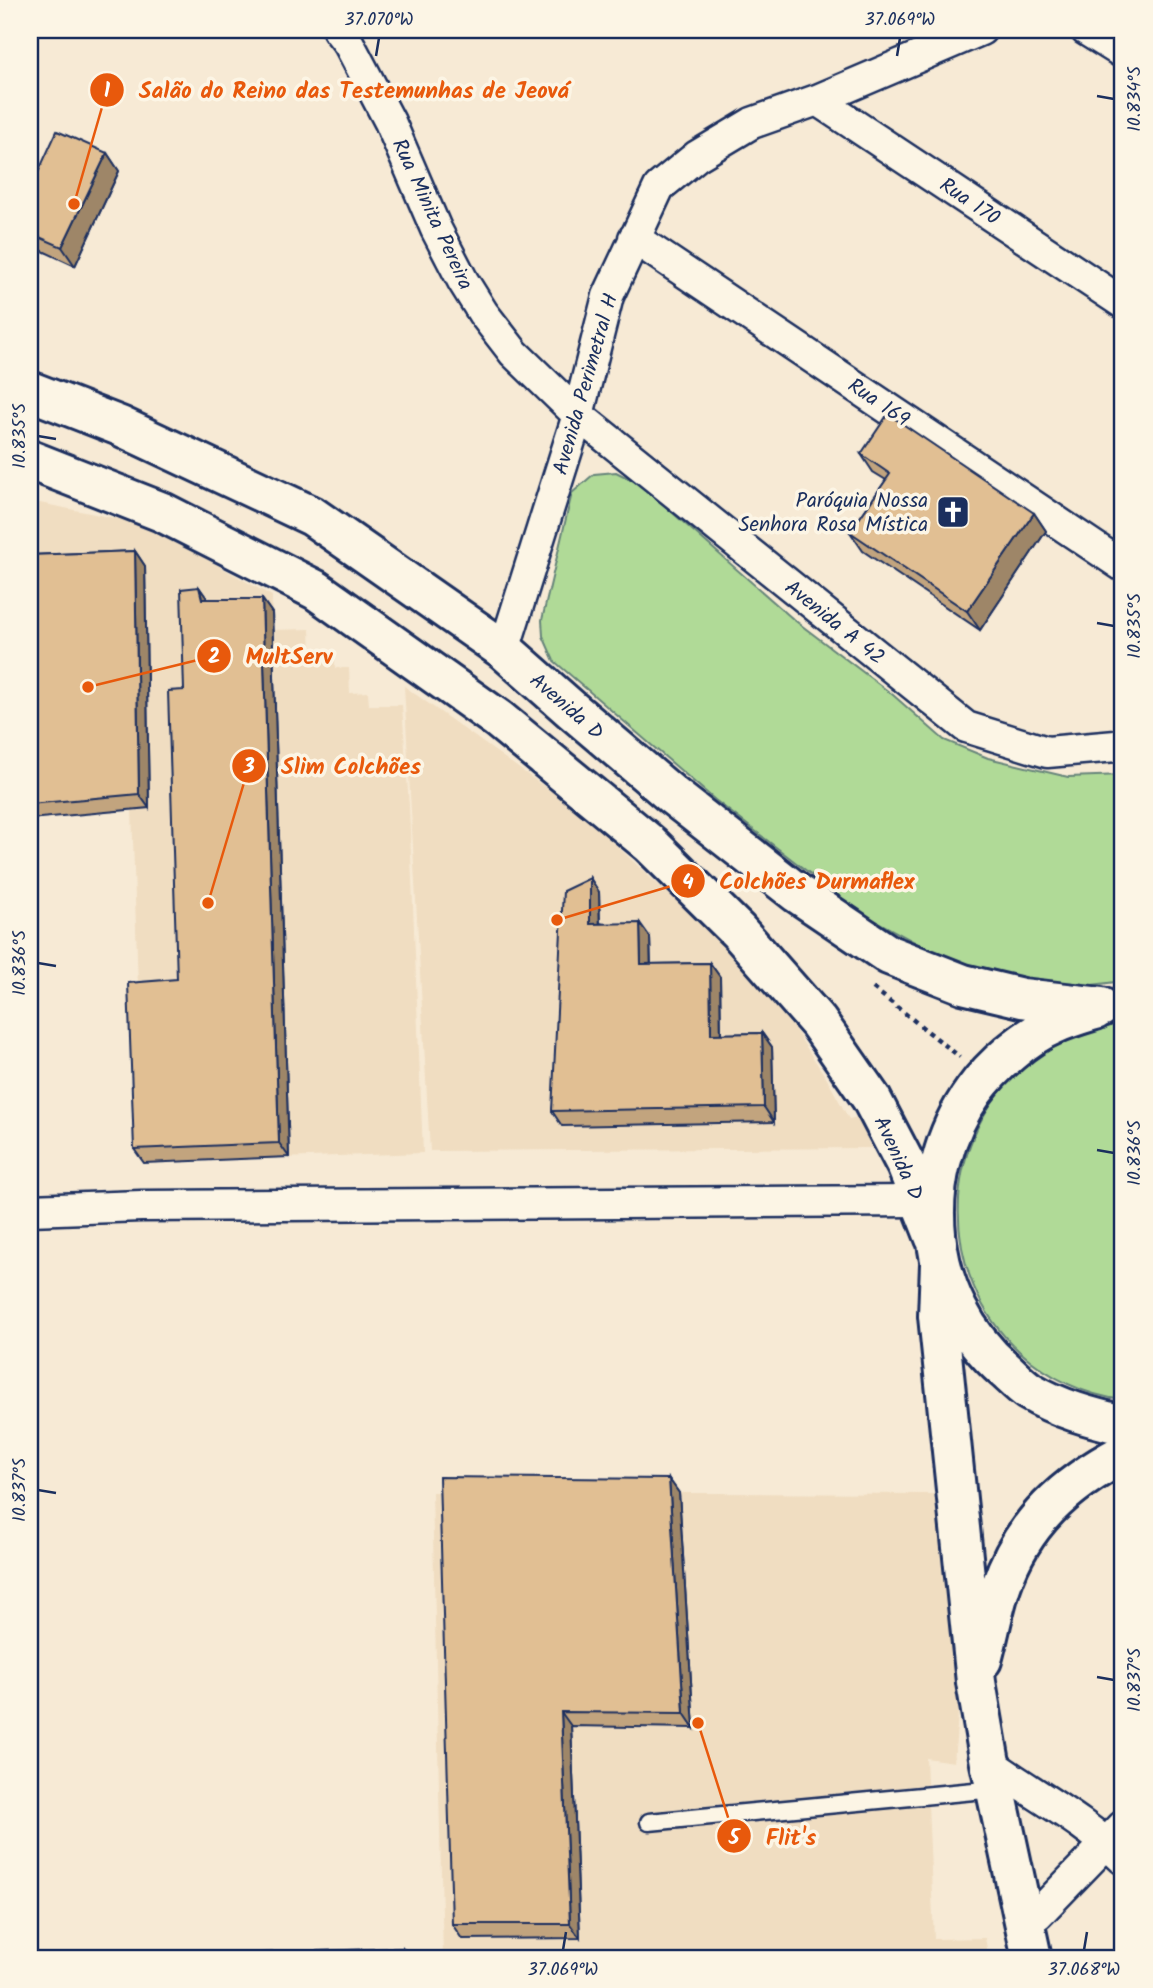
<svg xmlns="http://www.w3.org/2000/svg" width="1153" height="1988" viewBox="0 0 1153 1988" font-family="Kalam,sans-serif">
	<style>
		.built { fill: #f0ddc1 }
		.green { fill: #b0da97; stroke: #66847a; stroke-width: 2 }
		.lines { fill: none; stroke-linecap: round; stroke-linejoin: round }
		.service-casing { stroke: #1b2f5e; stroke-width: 21 }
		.minor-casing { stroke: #1b2f5e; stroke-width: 35 }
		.tertiary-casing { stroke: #1b2f5e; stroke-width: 44 }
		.path { stroke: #1b2f5e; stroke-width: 4.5; stroke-dasharray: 5 5; stroke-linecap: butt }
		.service { stroke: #fcf5e5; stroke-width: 16 }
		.minor { stroke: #fcf5e5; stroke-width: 30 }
		.tertiary { stroke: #fcf5e5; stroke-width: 38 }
		.wall { fill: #c2a47e; stroke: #1b2f5e; stroke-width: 2 }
		.shaded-wall { fill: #9e8667; stroke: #1b2f5e; stroke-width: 2 }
		.building { fill: #e1bf93; stroke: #1b2f5e; stroke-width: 2 }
		.ticks { fill: none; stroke: #1b2f5e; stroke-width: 2.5 }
		.labels { text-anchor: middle; stroke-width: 7; stroke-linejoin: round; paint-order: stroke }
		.street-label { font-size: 21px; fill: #1b2f5e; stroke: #fcf5e5 }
		.poi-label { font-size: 21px; fill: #1b2f5e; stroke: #fcf5e5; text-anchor: end }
		.leader { fill: none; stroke: #e8590c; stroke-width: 2.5 }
		.callout-dot { fill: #e8590c; stroke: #fcf5e5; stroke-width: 2.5 }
		.mark-label { font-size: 21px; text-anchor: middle; font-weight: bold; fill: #fff }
		.callout-label { font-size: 23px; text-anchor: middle; font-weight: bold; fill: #e8590c; stroke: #fcf5e5; stroke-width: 7; stroke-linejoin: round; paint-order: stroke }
		.neatline { fill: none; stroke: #1b2f5e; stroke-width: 2.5 }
		.ticks-label { font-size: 18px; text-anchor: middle; fill: #1b2f5e }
	</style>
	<rect width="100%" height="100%" fill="#f7ead5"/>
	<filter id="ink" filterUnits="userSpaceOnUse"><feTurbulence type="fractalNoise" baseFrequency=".0143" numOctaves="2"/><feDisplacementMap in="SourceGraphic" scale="14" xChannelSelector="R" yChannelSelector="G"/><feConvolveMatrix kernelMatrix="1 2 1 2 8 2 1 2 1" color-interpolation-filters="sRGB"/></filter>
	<g filter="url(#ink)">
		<path class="built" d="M30,501L144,524L272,596L271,630L310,629L311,655L335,654V668H349L350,693L368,692L369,705H402L409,806L423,1153L144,1163L132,810L30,819Z
			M404,686L549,790L566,798L652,879L743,959L763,990L793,1027L827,1079L849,1119L858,1117L871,1148L430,1151Z
			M432,1492L934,1494L960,1690L954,1762L926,1758L934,1939L985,1938L989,1958H443Z"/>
		<path class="green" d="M616,472L638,483L657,499L793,619L893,695L944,740L988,758L1068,777L1123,775V981L1069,988L982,971L940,956L861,913L715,800L554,661L543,636L542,620L572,493L594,474Z
			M1123,1023V1400C1084,1395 1048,1377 1019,1351C939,1278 938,1145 1019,1072C1048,1045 1085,1031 1123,1023Z"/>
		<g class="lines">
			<defs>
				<path id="service" d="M649,1822L995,1789"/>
				<path id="minor" d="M338,30L349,44L390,122L436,229L463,281L483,313L514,353L578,415L966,727L1047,752L1116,746L1123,743
					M1086,30L1123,53
					M817,100L1123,303
					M634,238L1123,566
					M504,650L578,415L608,296L659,187L697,156L752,123L817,100L981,30
					M30,1210L141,1206L920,1201
					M990,1763C1034,1795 1084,1820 1123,1859
					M1024,1924L1038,1914L1123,1826"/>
				<path id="tertiary" d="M30,391L120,426L312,516L504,650L572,710L672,795L797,893L889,955L963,984L1022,998L1101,1007
					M30,460L162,512L316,590L498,719L650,844L738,931L818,1022L871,1098L906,1165L935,1238
					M1095,1010C1082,1014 1068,1018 1055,1024C1026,1036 992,1066 974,1091C912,1176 925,1301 1005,1370C1013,1377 1020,1385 1029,1391C1059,1409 1090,1417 1123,1425
					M940,1264L938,1316L976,1682L990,1763L1032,1958
					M982,1660C989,1635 993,1610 1001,1586C1022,1523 1066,1484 1123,1454"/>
			</defs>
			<use href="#service" class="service-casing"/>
			<use href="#minor" class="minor-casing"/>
			<use href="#tertiary" class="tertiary-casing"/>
			<path class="path" d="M873,988L960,1057"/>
			<use href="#service" class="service"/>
			<use href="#minor" class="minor"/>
			<use href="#tertiary" class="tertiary"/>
		</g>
		<path class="wall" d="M107,153L119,171L75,266L30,245V190Z
			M861,454L1034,513L1046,531L980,630L863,551L850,532L886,480L873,472Z
			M135,551L145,566L149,808L30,819V555Z
			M199,587L207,599H262L272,613L289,1157L144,1163L134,1149L177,979Z
			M590,878L599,892L600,923L650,937L651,964L710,963L720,977L721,1034L762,1033L772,1047L774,1122L562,1126L552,1111Z
			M669,1479L679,1493L694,1728L571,1726L580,1938L462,1939L452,1924Z"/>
		<path class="shaded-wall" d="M107,153L119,171L75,266L62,247Z
			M1034,513L1046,531L980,630L967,611Z
			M135,551L145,566L149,808L139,794Z
			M199,587L209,601L202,599Z
			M262,599L272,613L289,1157L279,1143Z
			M590,878L599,892L600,938L590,924Z
			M640,923L650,937L651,978L641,964Z
			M710,963L720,977L721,1048L711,1034Z
			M762,1033L772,1047L774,1122L764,1107Z
			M669,1479L679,1493L694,1728L684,1713Z
			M561,1712L571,1726L580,1938L570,1924Z
			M403,1948L410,1958H403Z"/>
		<path class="building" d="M57,131L107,153L62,247L30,233V190Z
			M888,414L1034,513L967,611L850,532L890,474L861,454Z
			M135,551L139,794L30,804V555Z
			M199,587L202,599H262L279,1143L134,1149L128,983L177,979L168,691L184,690L181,589Z
			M590,878V924L640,923L641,964L710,963L711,1034L762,1033L764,1107L552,1111L563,891Z
			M439,1477L669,1479L684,1713L561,1712L570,1924H452Z
			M403,1948V1958H120Z"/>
	</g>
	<path class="ticks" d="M376,56L379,38M897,56L900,38M1097,96L1114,99M38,436L56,439M1097,623L1114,626M38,963L56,966M1097,1150L1114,1153M38,1490L56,1493M1097,1677L1114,1680M563,1950L566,1932M1084,1950L1087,1932"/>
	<defs>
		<symbol id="church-square" viewBox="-11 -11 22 22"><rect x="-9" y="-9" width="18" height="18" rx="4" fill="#1b2f5e" stroke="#fcf5e5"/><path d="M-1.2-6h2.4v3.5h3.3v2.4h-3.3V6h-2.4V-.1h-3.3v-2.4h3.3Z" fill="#fff"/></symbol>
	</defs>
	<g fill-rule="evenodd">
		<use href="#church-square" x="934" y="493" width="38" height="38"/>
	</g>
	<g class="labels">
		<g class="street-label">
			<text transform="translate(970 201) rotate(34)" y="7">Rua 170</text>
			<text transform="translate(433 214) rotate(65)" y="7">Rua Minita Pereira</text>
			<text transform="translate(585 384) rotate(-74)" y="7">Avenida Perimetral H</text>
			<text transform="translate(879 402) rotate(34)" y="7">Rua 169</text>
			<text transform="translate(835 622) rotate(39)" y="7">Avenida A 42</text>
			<text transform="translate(567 706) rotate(41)" y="7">Avenida D</text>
			<text transform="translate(899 1158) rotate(65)" y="7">Avenida D</text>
		</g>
		<g class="poi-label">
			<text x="928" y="507">Paróquia Nossa<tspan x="928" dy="24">Senhora Rosa Mística</tspan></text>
		</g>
	</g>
	<path class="leader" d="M74 204L107 90M88 687L214 656M208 903L249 766M557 920L688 881M698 1723L734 1836"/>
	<g class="callout-dot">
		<circle cx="74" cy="204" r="7"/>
		<circle cx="88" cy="687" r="7"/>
		<circle cx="208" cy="903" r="7"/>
		<circle cx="557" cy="920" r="7"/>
		<circle cx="698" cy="1723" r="7"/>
		<circle cx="107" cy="90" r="18"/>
		<circle cx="214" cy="656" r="18"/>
		<circle cx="249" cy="766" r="18"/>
		<circle cx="688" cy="881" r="18"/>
		<circle cx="734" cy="1836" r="18"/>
	</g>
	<g class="mark-label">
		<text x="107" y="97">1</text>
		<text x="214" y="663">2</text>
		<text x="249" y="773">3</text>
		<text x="688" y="889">4</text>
		<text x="734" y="1844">5</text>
	</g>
	<g class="callout-label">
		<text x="354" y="98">Salão do Reino das Testemunhas de Jeová</text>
		<text x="289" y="664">MultServ</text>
		<text x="351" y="774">Slim Colchões</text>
		<text x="817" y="889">Colchões Durmaflex</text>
		<text x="791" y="1845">Flit's</text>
	</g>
	<rect width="1153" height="1988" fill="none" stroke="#fcf5e5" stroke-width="77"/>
	<rect x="38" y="38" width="1076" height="1912" class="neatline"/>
	<g class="ticks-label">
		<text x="379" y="25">37.070°W</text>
		<text x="900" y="25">37.069°W</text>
		<text transform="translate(1134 99) rotate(-90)" y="6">10.834°S</text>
		<text transform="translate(19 436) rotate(-90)" y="6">10.835°S</text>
		<text transform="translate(1134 626) rotate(-90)" y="6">10.835°S</text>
		<text transform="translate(19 963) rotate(-90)" y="6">10.836°S</text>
		<text transform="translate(1134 1153) rotate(-90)" y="6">10.836°S</text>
		<text transform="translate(19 1490) rotate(-90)" y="6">10.837°S</text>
		<text transform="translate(1134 1680) rotate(-90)" y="6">10.837°S</text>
		<text x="563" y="1975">37.069°W</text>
		<text x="1084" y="1975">37.068°W</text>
	</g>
</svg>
